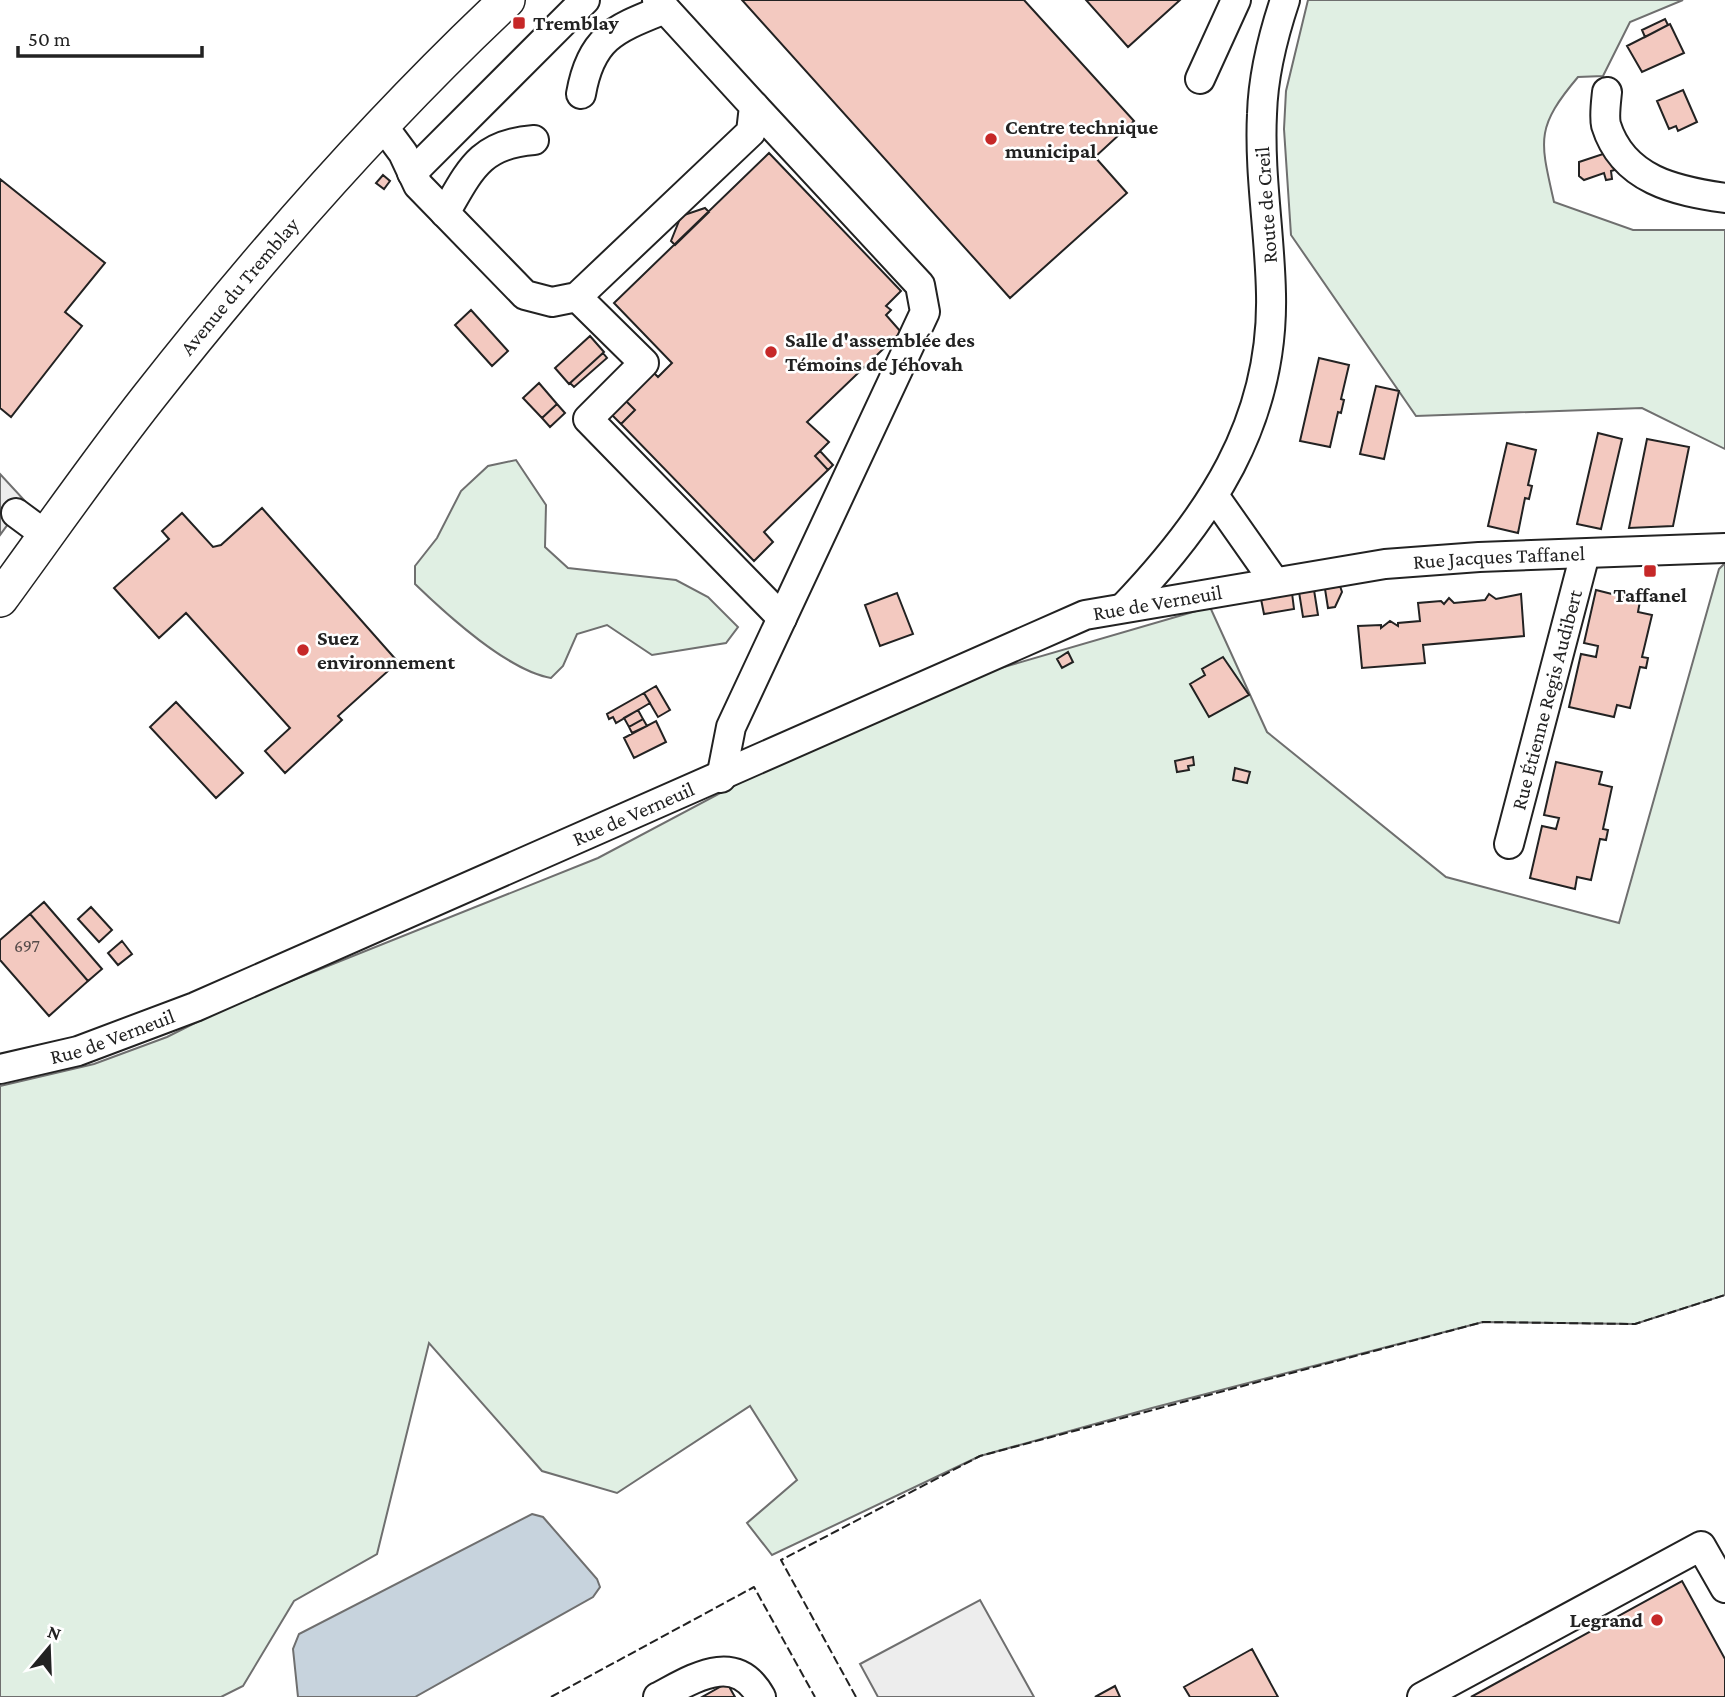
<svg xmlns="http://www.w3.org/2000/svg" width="1725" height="1697" viewBox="0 0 1725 1697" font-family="'Crimson Pro',serif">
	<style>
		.green { fill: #e0efe3; stroke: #6f6f6f; stroke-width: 2 }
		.parking { fill: #ededed; stroke: #6f6f6f; stroke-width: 2 }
		.water { fill: #c7d3dd; stroke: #6f6f6f; stroke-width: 2 }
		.building { fill: #f3c9c0; stroke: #222; stroke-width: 2 }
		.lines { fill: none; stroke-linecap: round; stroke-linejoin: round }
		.minor-casing { stroke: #222; stroke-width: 32 }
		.major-casing { stroke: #222; stroke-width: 38 }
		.minor { stroke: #fff; stroke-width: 28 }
		.major { stroke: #fff; stroke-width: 35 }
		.fence { stroke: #222; stroke-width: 2; stroke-dasharray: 9 3.5; stroke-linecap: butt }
		.poi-dot { fill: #c62828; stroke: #fff; stroke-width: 2.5 }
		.labels { text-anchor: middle; stroke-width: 5; stroke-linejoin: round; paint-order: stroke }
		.number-label { font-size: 18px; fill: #564c4a }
		.poi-label { font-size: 21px; font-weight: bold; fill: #222; stroke: #fff; text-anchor: start }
		.street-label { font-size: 21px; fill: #222; stroke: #fff }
	</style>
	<rect width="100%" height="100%" fill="#fff"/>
	<path class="green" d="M1308,0H1683L1630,22L1603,76L1578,77C1535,128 1540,140 1554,202L1633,230H1725V449L1642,408L1416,416L1291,235L1284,129L1286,91Z
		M516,460L546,505L545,547L568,568L676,580L708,597L738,627L726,643L652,655L607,625L577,634L563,666L551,678C509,671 447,615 415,584V566L437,538L461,491L488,466Z
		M1725,563V1295L1635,1324L1483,1322L1152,1408L980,1456L772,1555L747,1523L797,1480L750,1406L617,1493L542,1471L429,1343L377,1554L294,1601L243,1686L221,1697H0V1086L94,1064L167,1037L233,1004L598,858L830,735L918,692L1210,607L1267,732L1446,877L1619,923L1719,569Z"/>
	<path class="parking" d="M0,474L25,501L0,535Z
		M980,1600L1034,1697H878L860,1664Z"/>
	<path class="water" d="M532,1514L543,1517L597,1579L600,1587L593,1597L415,1697H298L293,1649L299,1634Z"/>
	<path class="building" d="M742,0H1024L1134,121L1095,157L1127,193L1010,298Z
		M1086,0H1180L1128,47Z
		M1665,19L1668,25L1645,37L1642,30Z
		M1670,24L1684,53L1642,72L1627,46Z
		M1683,90L1697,122L1678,131L1676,126L1669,129L1657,101Z
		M1612,151L1618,169L1611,171L1612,179L1606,180L1604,173L1584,180L1579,176V162Z
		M769,153L901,291L886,306L891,310L886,315L901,332L807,422L829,442L815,456L828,470L764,532L773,542L754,561L621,424L635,410L626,401L654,373L658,377L672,363L614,303Z
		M383,175L390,181L384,189L376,183Z
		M0,179L105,263L65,312L82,326L11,417L0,408Z
		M705,208L709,212L675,245L671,241L681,216Z
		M471,310L508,351L492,366L455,325Z
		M590,336L604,352L569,384L555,368Z
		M603,353L607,358L574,387L570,383Z
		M1319,358L1349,365L1341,399L1344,400L1341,413L1338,412L1330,447L1300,441Z
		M539,383L557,404L542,418L523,398Z
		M1376,386L1399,391L1384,459L1360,454Z
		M626,401L635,410L621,424L612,415Z
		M557,404L565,413L550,427L542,418Z
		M1598,433L1622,439L1601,529L1577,524Z
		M1647,439L1689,447L1673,526L1629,528Z
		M1507,443L1536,450L1528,485L1532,486L1529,499L1525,498L1518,533L1488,526Z
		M820,451L833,465L828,470L815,456Z
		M262,508L398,662L338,716L342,720L285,773L265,751L290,728L186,613L159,638L114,588L169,539L162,531L182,513L213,547L221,545Z
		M1340,586L1342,592L1335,607L1328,608L1325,589Z
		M1314,590L1318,615L1303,617L1299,592Z
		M1596,590L1640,601L1638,612L1652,615L1642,657L1648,658L1646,668L1640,667L1630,708L1617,705L1614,717L1569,707L1581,654L1596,657L1598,646L1584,643Z
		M897,593L913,634L880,646L865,605Z
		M1292,593L1294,609L1264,614L1261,599Z
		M1489,594L1496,599L1521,594L1524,636L1423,645L1425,663L1362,668L1358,626L1381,625V628L1390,621L1398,626V623L1420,621L1418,603L1441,601L1444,604L1449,598L1454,603L1485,600Z
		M1068,652L1073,662L1062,668L1057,659Z
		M1223,657L1249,695L1209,717L1190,684L1205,675L1202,669Z
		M656,686L670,710L658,717L644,693Z
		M644,693L650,703L616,723L613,717L609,719L607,714Z
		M176,702L243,773L216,798L150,727Z
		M638,710L643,719L629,727L624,718Z
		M643,719L647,726L632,733L629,727Z
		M656,721L666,742L634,758L624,738Z
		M1193,757L1194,765L1188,766L1189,770L1177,772L1175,761Z
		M1556,762L1602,772L1599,784L1612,787L1603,829L1608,830L1606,840L1600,839L1591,880L1577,877L1575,889L1530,878L1542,826L1556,829L1559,818L1544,815Z
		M1235,768L1250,772L1247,783L1233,780Z
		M44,902L102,969L88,981L30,914Z
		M91,907L112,930L99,942L78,919Z
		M30,914L88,981L49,1016L0,960V940Z
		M122,941L132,954L118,965L108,953Z
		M1682,1581L1725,1659V1697H1471Z
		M1252,1649L1278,1697H1190L1184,1687Z
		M727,1683L735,1697H702Z
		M1115,1686L1120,1697H1095Z"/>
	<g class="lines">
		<defs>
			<g id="minor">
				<path d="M1200,79L1236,0"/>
				<path d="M1607,92C1606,102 1604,116 1606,125C1623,180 1676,191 1725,198"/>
				<path d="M581,94C591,37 615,29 665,9"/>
				<path d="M383,126L403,153L418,185L525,295L552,302L577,297L751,132L754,106L657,0"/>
				<path d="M412,173L585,0"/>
				<path d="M445,213C470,170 480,144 534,140"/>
				<path d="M577,297L644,363L588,419L782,618"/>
				<path d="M1215,497L1274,581"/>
				<path d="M16,513L47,536"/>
				<path d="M1124,607C1209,518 1274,423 1271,294C1270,234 1259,174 1262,114C1263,76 1273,36 1285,0"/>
				<path d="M721,778L731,727L925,312L920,285L754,106"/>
				<path id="s1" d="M1509,844L1585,554"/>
				<path id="s2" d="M0,1069L78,1051L195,1007L1085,615L1385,564L1479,557L1725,548"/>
				<path d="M658,1697C693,1679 735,1650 761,1697"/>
				<path d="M1422,1697L1701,1546L1725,1588"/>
			</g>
			<g id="major">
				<path id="s3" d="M0,599C49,532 97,463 148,398C258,258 377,122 507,0"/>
			</g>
		</defs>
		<use href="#minor" class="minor-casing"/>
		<use href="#major" class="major-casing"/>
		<use href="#minor" class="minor"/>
		<use href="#major" class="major"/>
		<path class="fence" d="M551,1697L754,1587L815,1697
			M856,1697L781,1560L980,1456L1483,1322L1635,1324L1725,1295"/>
	</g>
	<g class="poi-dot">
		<rect x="512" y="16" width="14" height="14" rx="3.5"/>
		<circle cx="991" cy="139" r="7"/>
		<circle cx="771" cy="352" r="7"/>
		<rect x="1643" y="564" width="14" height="14" rx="3.5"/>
		<circle cx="303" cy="650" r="7"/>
		<circle cx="1657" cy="1620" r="7"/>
	</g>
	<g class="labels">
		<g class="number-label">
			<text x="27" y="952">697</text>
		</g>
		<g class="poi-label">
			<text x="533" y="30">Tremblay</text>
			<text x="1005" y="134">Centre technique<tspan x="1005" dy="24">municipal</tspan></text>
			<text x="785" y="347">Salle d'assemblée des<tspan x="785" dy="24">Témoins de Jéhovah</tspan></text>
			<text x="1650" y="602" text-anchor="middle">Taffanel</text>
			<text x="317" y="645">Suez<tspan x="317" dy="24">environnement</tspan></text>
			<text x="1643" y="1627" text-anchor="end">Legrand</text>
		</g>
		<g class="street-label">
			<text transform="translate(1266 205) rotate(-94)" y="7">Route de Creil</text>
			<text dy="7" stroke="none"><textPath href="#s3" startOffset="394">Avenue du Tremblay</textPath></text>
			<text dy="7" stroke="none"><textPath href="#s2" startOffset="1596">Rue Jacques Taffanel</textPath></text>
			<text dy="7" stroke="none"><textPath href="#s2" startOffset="1251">Rue de Verneuil</textPath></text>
			<text dy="7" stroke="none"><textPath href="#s1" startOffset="149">Rue Étienne Regis Audibert</textPath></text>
			<text dy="7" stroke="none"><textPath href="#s2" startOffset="684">Rue de Verneuil</textPath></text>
			<text dy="7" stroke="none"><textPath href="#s2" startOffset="117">Rue de Verneuil</textPath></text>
		</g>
	</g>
	<g transform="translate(49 1648) rotate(19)" stroke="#ffffff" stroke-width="5" paint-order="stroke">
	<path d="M0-5L12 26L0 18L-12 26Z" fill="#222222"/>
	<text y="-10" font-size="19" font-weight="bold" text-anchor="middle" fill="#222222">N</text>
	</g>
	<path d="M18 46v10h184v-10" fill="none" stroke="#222222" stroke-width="3.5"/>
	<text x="28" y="46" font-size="21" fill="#222222" stroke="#ffffff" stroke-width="5" paint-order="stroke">50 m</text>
</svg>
